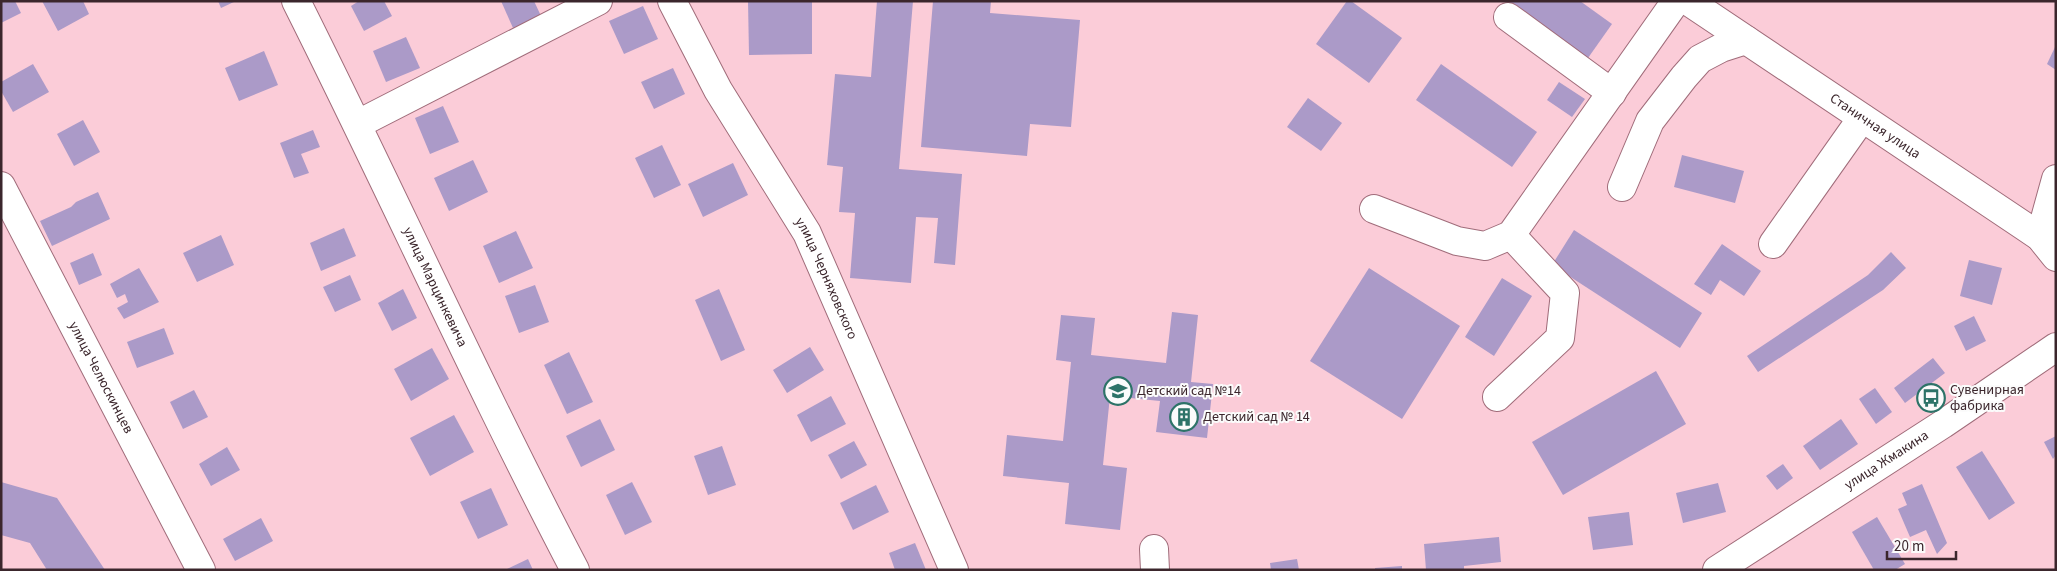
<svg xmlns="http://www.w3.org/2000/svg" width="2057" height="571" viewBox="0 0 2057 571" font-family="'Source Sans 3',sans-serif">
	<rect width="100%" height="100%" fill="#fbccd8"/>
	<!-- building -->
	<g fill="#ab9ac8">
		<path d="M1,1H15L21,13L1,23Z"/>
		<path d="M42,1H83L89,14L58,31Z"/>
		<path d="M218,1H236L221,8Z"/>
		<path d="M359,1H384L392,16L364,31L351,6Z"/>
		<path d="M501,1H534L541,16L513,28Z"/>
		<path d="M748,1H812V54L749,55Z"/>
		<path d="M877,1H913L899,169L962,174L955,265L934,263L938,218L916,217L911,283L850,278L855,213L839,212L843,167L827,165L835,74L871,77Z"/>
		<path d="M933,1H991L990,13L1080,20L1071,127L1030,124L1027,156L921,147Z"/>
		<path d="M1347,1H1351L1402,38L1369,83L1316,44Z"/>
		<path d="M1507,1H1580L1612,24L1588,58Z"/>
		<path d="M643,6L658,39L624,54L609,21Z"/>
		<path d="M406,37L420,68L386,82L373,51Z"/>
		<path d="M2056,45V70L2047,64Z"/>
		<path d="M264,51L278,85L239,101L225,68Z"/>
		<path d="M33,64L49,92L13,112L1,91V82Z"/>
		<path d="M1441,64L1537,132L1512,167L1416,100Z"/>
		<path d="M673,68L685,94L654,109L641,82Z"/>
		<path d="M1559,82L1585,99L1572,117L1547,100Z"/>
		<path d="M1308,98L1342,123L1321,151L1287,127Z"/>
		<path d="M443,106L459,142L430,154L415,118Z"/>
		<path d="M83,120L100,152L74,166L57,134Z"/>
		<path d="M313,130L320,147L301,154L309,173L294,178L280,143Z"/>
		<path d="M662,145L681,185L654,198L635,158Z"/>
		<path d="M1682,155L1744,171L1735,203L1674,187Z"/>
		<path d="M473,160L488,192L449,211L434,178Z"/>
		<path d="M733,163L748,195L703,217L688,184Z"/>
		<path d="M98,192L110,219L52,246L40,221L71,207L76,202Z"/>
		<path d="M344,228L356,256L321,271L310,243Z"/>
		<path d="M1574,230L1702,313L1680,348L1552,265Z"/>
		<path d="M516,231L533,268L499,283L483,246Z"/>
		<path d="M221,235L234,265L197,282L183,253Z"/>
		<path d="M1722,244L1761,271L1744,296L1720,280L1711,295L1694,284Z"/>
		<path d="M1891,252L1906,268L1883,290L1758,372L1747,356L1868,275Z"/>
		<path d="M93,253L102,275L79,285L70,263Z"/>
		<path d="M1969,260L2002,268L1992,305L1960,296Z"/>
		<path d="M139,268L159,302L124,319L117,308L128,302L125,294L117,298L110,284Z"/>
		<path d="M1369,268L1460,326L1402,419L1310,361Z"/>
		<path d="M350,275L361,300L335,312L323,287Z"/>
		<path d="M1502,278L1532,296L1494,356L1465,337Z"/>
		<path d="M535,285L549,322L519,333L505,296Z"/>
		<path d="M403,289L417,318L392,331L378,303Z"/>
		<path d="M719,289L745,350L721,361L695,300Z"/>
		<path d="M1172,312L1198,315L1191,382L1213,384L1207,438L1156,432L1160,401L1110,396L1103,465L1127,468L1120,530L1065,524L1069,483L1003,476L1007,435L1063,441L1071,362L1056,360L1061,315L1095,318L1091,355L1166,363Z"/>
		<path d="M1974,316L1986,341L1966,351L1954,326Z"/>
		<path d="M164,328L174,354L137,368L127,342Z"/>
		<path d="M810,347L824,370L787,393L773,370Z"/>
		<path d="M432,348L449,379L411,401L394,369Z"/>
		<path d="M569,352L593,402L567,414L544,365Z"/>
		<path d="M1933,358L1945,373L1905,403L1894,388Z"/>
		<path d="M1656,371L1686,424L1563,495L1532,442Z"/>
		<path d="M1875,388L1892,412L1876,424L1859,399Z"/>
		<path d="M194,390L208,417L183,429L170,402Z"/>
		<path d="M831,396L846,424L811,442L797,415Z"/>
		<path d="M454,415L474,452L430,476L410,438Z"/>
		<path d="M600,419L615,450L581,467L566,436Z"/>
		<path d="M1841,419L1858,444L1820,470L1803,446Z"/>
		<path d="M2056,436V455L2053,459L2044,442Z"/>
		<path d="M854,441L867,465L841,479L828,455Z"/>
		<path d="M722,446L736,485L708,495L694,456Z"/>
		<path d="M227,447L240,470L211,486L199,464Z"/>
		<path d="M1982,451L2015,503L1989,520L1956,467Z"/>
		<path d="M1783,464L1793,478L1777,490L1766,476Z"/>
		<path d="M1,482L57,498L105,570H47L30,543L1,535Z"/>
		<path d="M632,482L652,522L625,535L606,495Z"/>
		<path d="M1718,483L1726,512L1683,523L1676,493Z"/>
		<path d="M1922,484L1947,543L1937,554L1926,530L1910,537L1898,509L1907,505L1902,493Z"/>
		<path d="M876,485L889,512L853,530L840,503Z"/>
		<path d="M491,488L508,525L478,539L460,502Z"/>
		<path d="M1629,512L1633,545L1593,550L1588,517Z"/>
		<path d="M1877,517L1905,564L1895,570H1874L1852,532Z"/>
		<path d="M261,518L273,541L235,561L223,539Z"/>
		<path d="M1499,537L1501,562L1464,566V570H1426L1424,544Z"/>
		<path d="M915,543L926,570H895L889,553Z"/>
		<path d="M528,559L533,570H505Z"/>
		<path d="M1297,559L1299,570H1271L1270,563Z"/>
		<path d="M1402,566V570H1375V568Z"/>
	</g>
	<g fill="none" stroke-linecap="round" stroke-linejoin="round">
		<defs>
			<g id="minor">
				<path id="s1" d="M296,1C391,190 477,383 575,570"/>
				<path id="s2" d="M672,1L718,90L807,233L954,570"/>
				<path id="s3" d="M1688,1L2024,226L2040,237L2056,257"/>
				<path d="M1508,17L1612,93"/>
				<path d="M358,124L598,1"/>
				<path id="s4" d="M1,186L201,570"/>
				<path d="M1622,187L1650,121L1684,77L1700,59L1721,48L1746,40"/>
				<path d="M1374,209L1457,241L1485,246L1511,235L1676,1"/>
				<path d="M2040,237L2056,179"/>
				<path d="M1773,244L1862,118"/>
				<path d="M1497,397L1560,338L1565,293L1511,235"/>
				<path d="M1154,549L1155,570"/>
				<path id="s5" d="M1717,570L1943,424L2056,347"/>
			</g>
		</defs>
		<!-- minor casing -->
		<use href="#minor" stroke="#a06c7a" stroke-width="30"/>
		<!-- minor -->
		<use href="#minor" stroke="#fff" stroke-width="28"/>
	</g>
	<!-- icons -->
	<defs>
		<symbol id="school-ring" viewBox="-11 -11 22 22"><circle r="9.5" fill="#fbfbfb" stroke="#2d7368" stroke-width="1.5"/><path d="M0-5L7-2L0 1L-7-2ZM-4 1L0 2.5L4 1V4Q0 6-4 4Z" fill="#2d7368"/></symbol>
		<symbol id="bus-ring" viewBox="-11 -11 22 22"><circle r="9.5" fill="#fbfbfb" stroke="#2d7368" stroke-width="1.5"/><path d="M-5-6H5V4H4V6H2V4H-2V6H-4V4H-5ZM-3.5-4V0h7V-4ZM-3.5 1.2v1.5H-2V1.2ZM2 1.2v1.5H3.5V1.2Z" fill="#2d7368"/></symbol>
		<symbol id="building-ring" viewBox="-11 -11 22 22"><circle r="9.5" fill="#fbfbfb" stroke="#2d7368" stroke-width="1.5"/><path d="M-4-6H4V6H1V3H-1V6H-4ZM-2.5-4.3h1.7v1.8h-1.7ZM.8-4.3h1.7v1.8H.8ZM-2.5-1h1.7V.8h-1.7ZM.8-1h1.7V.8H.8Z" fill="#2d7368"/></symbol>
	</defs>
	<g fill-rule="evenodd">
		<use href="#school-ring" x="1102" y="375" width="32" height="32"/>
		<use href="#bus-ring" x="1915" y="382" width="32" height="32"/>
		<use href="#building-ring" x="1168" y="401" width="32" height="32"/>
	</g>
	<g text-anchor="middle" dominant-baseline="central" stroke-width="4" stroke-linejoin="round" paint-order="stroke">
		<!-- street labels -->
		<g font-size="14" fill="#3b262c" stroke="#fbfbfb">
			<text stroke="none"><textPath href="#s3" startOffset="225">Станичная улица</textPath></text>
			<text stroke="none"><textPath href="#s2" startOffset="318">улица Черняховского</textPath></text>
			<text stroke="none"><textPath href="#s1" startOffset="318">улица Марцинкевича</textPath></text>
			<text stroke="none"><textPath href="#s4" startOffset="216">улица Челюскинцев</textPath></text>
			<text stroke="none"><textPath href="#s5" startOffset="202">улица Жмакина</textPath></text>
		</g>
		<!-- poi labels -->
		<g font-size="14" fill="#3b262c" stroke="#fbfbfb" text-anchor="start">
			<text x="1950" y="390">Сувенирная<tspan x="1950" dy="16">фабрика</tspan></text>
			<text x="1137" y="391">Детский сад №14</text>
			<text x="1203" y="417">Детский сад № 14</text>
		</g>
	</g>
	<!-- border -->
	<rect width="2057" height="571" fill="none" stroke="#3b262c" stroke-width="5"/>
	<!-- scale -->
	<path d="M1887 551v8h69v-8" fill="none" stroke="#3b262c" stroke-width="2.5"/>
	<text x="1894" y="551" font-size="15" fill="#3b262c" stroke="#fbfbfb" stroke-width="4" paint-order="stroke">20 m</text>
</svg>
